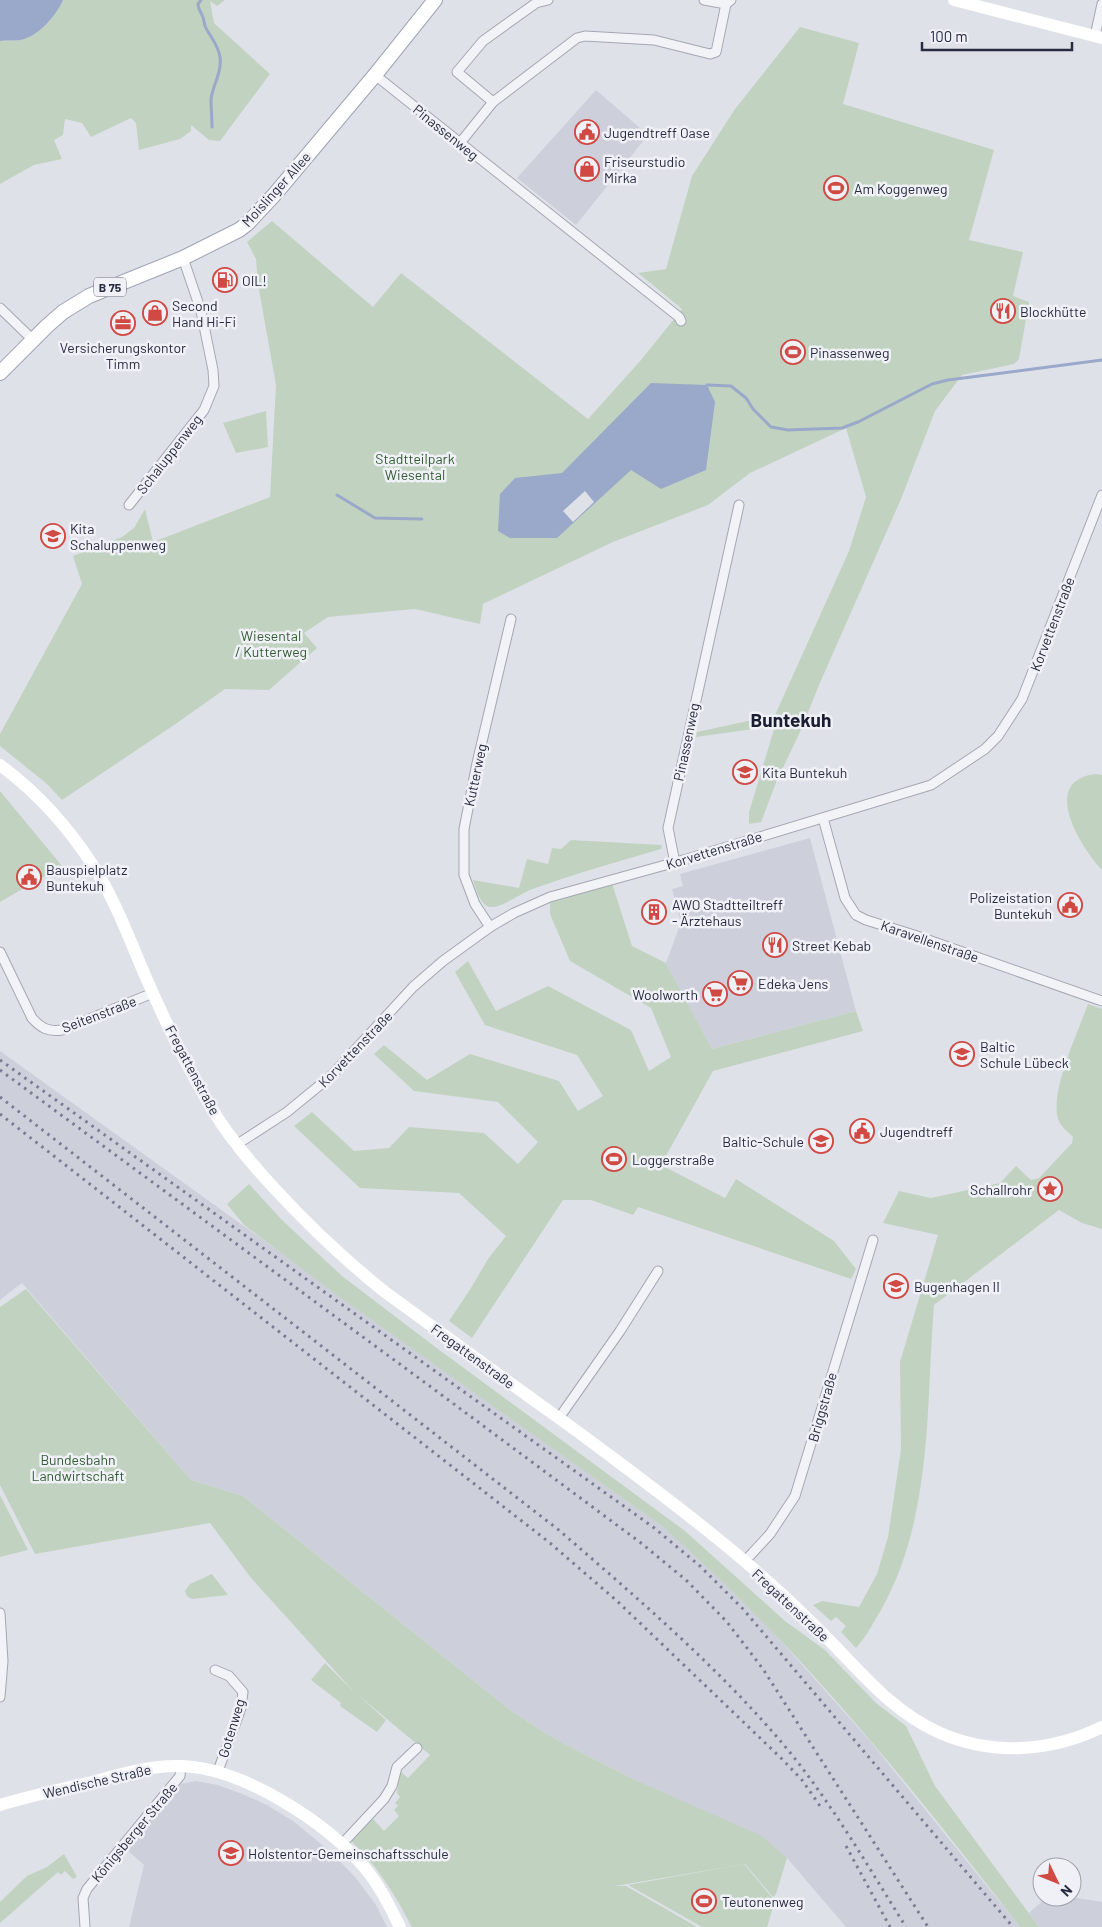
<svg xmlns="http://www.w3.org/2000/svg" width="1102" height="1927" viewBox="0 0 1102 1927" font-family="Barlow,sans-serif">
	<rect width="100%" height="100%" fill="#dfe1e9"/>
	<!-- built -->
	<g fill="#cdd0db">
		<path d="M596,90L648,135L576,225L517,178Z"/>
		<path d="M810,838L856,1011L712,1049L666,963L681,922L672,889L683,886L680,874Z"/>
		<path d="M0,1051L662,1526L697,1556L764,1622L870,1741L1020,1927H846L787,1858L555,1739L510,1710L243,1496L191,1480L22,1283L0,1300Z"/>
		<path d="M196,1781L218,1785L245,1795L267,1805L293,1821L331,1852L355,1877L376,1905L387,1927H129L144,1865L126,1849L181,1784Z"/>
		<path d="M1047,1897H1071L1102,1902V1927H1039L1029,1913Z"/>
	</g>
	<!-- green -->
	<g fill="#c1d3c0">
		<path d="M63,0H225L217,6L210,1L214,23L270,74L220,141L209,140L191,125V131L180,139L139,150L136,123L131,118L91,137L82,123L65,119L63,135L54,140L62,159L34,165L0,184V41C7,40 14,41 20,40C37,38 57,15 63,0Z"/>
		<path d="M800,27L859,43L843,104L994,150L969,240L1023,252L1013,296L1029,302L1019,359L1014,364L962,375L935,411L901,499L819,685L801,730L777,780L761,822L749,824V812L775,726L696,737L697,732L775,715L849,551L866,497L846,428L750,473L708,505L613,542L483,604L480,624L415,609L328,617L304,633L317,648L269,690L225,689L177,723L62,800L47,784L0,746V734L82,584L73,556L122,537L134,528L145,509L153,542L270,497L276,385L258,284L256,259L247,242L272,221L373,307L401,273L588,419L641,360L682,309L638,273L666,269L692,176L735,109Z"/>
		<path d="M266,411L268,447L236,453L223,423Z"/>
		<path d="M1096,774L1102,775V870C1080,847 1039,780 1096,774Z"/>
		<path d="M0,791L62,866L0,902Z"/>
		<path d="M571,840L662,845L661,849C617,862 573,874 530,890C520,894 501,908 491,907C480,906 476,889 473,880L519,888L527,859L548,864L552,848L561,849Z"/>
		<path d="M611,880L632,946L666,963L712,1049L856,1011L863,1031L713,1071L661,1165L725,1198L736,1179L834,1241L856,1269L851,1279L638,1207L633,1215L591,1200H563L472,1338L449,1321L471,1288L488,1259L506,1236L459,1193L360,1188L294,1126L312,1112L354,1151L389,1148L409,1127L484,1133L518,1164L538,1142L498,1102L414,1091L374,1054L384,1045L427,1080L470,1054L559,1081L578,1111L603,1096L577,1055L485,1025L455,972L468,961L496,1011L548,986L631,1030L649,1071L671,1057L651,1008L570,961L550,914V897Z"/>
		<path d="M1088,1004L1102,1009V1229L1082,1223L1059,1210L934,1305C926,1406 933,1518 881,1610C873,1623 867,1636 856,1648L841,1632L846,1626L836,1617L831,1621L813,1605L822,1601L859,1607L877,1574L888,1537L901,1449L900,1362L938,1235L883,1223L899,1191L931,1198L1000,1183L1016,1166L1031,1180L1039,1178L1072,1143L1073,1137C1068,1132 1060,1126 1058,1119C1050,1091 1078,1032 1088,1004Z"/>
		<path d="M249,1184L282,1220L342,1276L434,1346L685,1531L785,1621L825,1650L876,1703L906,1726L935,1786L1039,1927H1020C911,1786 797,1644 662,1526L341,1298L244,1225L227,1204Z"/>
		<path d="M26,1289L191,1480L243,1496L510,1710L555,1739L633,1779L762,1836L787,1858L776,1894L773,1897L745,1864L615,1886H626L697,1927H412C395,1895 378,1866 351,1841L373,1819L384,1831L399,1816L394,1810L398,1806L395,1803L400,1797L397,1793L399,1775L401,1772L408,1778L430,1755L357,1694L386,1720L377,1732L340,1706L341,1703L311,1680L325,1663L355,1693L251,1578L210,1523L35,1554L0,1485V1307Z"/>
		<path d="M0,1495L28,1550L0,1557Z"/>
		<path d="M212,1574L228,1595L192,1599L187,1596L185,1591L190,1584Z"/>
		<path d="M64,1854L77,1877L73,1879L65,1871L61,1875L58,1872L0,1923V1902L27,1876L47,1867Z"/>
		<path d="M744,1864L775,1901L767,1927H702L628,1885Z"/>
	</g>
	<!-- water -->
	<g fill="#9aa8c9">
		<path d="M0,0H63C57,15 37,38 20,40C14,41 7,40 0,41Z"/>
		<path d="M651,383L707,385L715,402L706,470L661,489L631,470L557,538H510L498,531L500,494L515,478L562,473Z"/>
	</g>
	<!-- pier -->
	<path fill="#dfe1e9" d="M585,491L594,502L573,522L563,511Z"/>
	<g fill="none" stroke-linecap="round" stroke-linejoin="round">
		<!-- stream -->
		<g stroke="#9aa8c9" stroke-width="3">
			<path d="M201,0L198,4C198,9 200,10 202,15C204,18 204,22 205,26C210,37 218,44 220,57C222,73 213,84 211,99C211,108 212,118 212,127"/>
			<path d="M707,385L731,386L746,398L753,409L771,427L788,430L842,428L858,422L932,384L948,380L1102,360"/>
			<path d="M337,495L375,518L422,519"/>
		</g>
		<defs>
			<g id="street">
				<path d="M704,0L726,4L731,0"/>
				<path d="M1095,36L1102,4"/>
				<path d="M375,75L679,317L681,321"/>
				<path d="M493,102L457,72L483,41L536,3L548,0"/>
				<path d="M460,143L493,102L577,38L585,36L654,40L710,54L716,52L726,4"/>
				<path d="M0,308L32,339"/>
				<path d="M129,505L204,410L214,386L213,370L201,311L183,258"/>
				<path d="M823,818L845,898L856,915L866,920L914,935L1102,1001"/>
				<path d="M675,863L668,828L739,505"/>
				<path d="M490,927L475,904L464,875V829L477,763L511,619"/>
				<path d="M0,952L32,1018C41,1028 48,1032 62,1030L153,993"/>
				<path d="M236,1145L287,1112L331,1076L413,987L443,961L490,927L514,913L550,897L687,859L931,785L985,749L998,736L1022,699L1102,495"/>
				<path d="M559,1418L620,1331L658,1271"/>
				<path d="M745,1561L770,1534L795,1496L873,1240"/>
				<path d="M215,1670L229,1676L243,1692L241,1708L218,1771"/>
				<path d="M0,1697L3,1661L0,1613"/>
				<path d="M342,1844L384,1799L392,1786L397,1767L417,1748"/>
				<path d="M85,1927L83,1898L87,1889L180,1776L181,1766"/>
			</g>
			<path id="primary" d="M0,373L47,326L63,312L89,296L183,258L239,230L247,224L275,194L375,75L435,0"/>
		</defs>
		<!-- street casing -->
		<use href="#street" stroke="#a4a7b3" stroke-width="11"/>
		<!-- primary casing -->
		<use href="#primary" stroke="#9fa3b5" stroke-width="16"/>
		<!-- street -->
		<use href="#street" stroke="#f2f3f7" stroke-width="9"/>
		<!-- secondary -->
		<g stroke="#fff" stroke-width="12">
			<path d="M954,0L1102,38"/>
			<path d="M0,765C38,793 69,828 94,867C115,900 129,938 144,973C163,1017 184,1061 208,1102C226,1134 249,1161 275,1189C309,1226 345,1260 385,1292C451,1340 518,1389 585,1437C638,1477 692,1516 742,1559C773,1585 804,1614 832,1643C866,1678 895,1713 940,1733C993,1756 1051,1752 1102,1727"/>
			<path d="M0,1805C30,1796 61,1789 92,1782C121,1774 150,1765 181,1766C243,1768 326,1822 365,1868C380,1886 390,1907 400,1927"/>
		</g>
		<!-- primary -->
		<use href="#primary" stroke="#fff" stroke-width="14"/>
		<!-- rail -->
		<g stroke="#797d93" stroke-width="3" stroke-dasharray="2.5 5" stroke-linecap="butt">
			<path d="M0,1060L653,1527L700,1566L743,1609L1013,1927"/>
			<path d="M0,1070L435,1390L641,1543L686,1580L727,1622L763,1669L928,1927"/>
			<path d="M0,1097L560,1531C637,1598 717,1666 783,1744C830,1800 867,1865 906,1927"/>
			<path d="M0,1114L550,1543L617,1601L782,1759L802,1780L820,1806"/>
			<path d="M846,1846L890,1927"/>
		</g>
	</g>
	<!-- icons -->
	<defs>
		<symbol id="civic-ring" viewBox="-11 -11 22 22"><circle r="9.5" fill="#eff1f6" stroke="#d04943" stroke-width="1.5"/><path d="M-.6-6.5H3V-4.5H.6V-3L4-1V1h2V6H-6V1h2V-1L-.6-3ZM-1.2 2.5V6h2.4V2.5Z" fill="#d04943"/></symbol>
		<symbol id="shop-ring" viewBox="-11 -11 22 22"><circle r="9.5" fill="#eff1f6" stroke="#d04943" stroke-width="1.5"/><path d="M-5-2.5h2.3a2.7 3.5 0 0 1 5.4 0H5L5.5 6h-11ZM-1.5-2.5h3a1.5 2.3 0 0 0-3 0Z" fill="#d04943"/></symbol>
		<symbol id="stadium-ring" viewBox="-11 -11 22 22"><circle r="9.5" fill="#eff1f6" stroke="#d04943" stroke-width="1.5"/><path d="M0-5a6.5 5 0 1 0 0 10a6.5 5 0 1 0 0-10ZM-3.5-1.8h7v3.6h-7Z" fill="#d04943"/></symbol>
		<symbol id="fuel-ring" viewBox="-11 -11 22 22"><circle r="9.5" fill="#eff1f6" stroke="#d04943" stroke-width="1.5"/><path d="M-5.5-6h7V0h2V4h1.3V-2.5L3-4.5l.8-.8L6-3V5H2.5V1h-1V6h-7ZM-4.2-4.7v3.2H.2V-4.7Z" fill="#d04943"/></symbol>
		<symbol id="restaurant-ring" viewBox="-11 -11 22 22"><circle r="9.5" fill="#eff1f6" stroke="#d04943" stroke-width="1.5"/><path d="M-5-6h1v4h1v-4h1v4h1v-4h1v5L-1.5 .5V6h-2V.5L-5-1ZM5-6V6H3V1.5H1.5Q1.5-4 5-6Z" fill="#d04943"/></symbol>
		<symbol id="office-ring" viewBox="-11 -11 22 22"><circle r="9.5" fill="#eff1f6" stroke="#d04943" stroke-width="1.5"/><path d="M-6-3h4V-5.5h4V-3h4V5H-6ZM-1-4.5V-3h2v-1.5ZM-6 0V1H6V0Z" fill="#d04943"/></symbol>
		<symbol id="school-ring" viewBox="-11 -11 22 22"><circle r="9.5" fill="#eff1f6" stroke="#d04943" stroke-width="1.5"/><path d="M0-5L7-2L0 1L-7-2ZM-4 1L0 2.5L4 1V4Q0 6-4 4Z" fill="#d04943"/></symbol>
		<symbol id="building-ring" viewBox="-11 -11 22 22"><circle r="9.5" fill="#eff1f6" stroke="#d04943" stroke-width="1.5"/><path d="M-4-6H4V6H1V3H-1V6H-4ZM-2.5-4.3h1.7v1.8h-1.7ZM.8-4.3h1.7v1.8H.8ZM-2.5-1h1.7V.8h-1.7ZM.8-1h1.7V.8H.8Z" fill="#d04943"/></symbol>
		<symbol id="supermarket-ring" viewBox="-11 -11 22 22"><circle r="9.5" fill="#eff1f6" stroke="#d04943" stroke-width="1.5"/><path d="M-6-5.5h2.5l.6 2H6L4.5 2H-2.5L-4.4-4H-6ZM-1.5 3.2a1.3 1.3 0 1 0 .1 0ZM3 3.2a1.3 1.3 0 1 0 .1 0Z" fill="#d04943"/></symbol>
		<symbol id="sight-ring" viewBox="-11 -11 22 22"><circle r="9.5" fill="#eff1f6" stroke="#d04943" stroke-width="1.5"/><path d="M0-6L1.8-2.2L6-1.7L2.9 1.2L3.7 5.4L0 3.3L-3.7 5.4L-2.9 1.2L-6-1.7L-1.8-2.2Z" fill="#d04943"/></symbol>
	</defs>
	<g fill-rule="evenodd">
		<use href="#civic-ring" x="573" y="118" width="28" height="28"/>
		<use href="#shop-ring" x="573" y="155" width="28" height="28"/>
		<use href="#stadium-ring" x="822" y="174" width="28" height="28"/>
		<use href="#fuel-ring" x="211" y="266" width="28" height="28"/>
		<use href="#restaurant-ring" x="989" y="297" width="28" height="28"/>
		<use href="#shop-ring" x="141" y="299" width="28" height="28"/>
		<use href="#office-ring" x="109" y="309" width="28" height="28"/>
		<use href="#stadium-ring" x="779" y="338" width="28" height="28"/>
		<use href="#school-ring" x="39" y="522" width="28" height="28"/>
		<use href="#school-ring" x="731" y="758" width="28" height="28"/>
		<use href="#civic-ring" x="15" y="863" width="28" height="28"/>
		<use href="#civic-ring" x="1056" y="891" width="28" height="28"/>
		<use href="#building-ring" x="640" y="898" width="28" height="28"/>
		<use href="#restaurant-ring" x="761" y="931" width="28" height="28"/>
		<use href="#supermarket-ring" x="726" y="969" width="28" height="28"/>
		<use href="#supermarket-ring" x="701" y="980" width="28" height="28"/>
		<use href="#school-ring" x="948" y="1040" width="28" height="28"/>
		<use href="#civic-ring" x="848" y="1117" width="28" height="28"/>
		<use href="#school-ring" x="807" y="1127" width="28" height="28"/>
		<use href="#stadium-ring" x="600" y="1145" width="28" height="28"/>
		<use href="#sight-ring" x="1036" y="1175" width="28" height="28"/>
		<use href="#school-ring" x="882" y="1272" width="28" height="28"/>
		<use href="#school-ring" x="217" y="1839" width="28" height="28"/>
		<use href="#stadium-ring" x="690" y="1887" width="28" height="28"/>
	</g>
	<g text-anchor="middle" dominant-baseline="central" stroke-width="5" stroke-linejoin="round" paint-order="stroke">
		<!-- shield labels -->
		<rect fill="#eff1f6" stroke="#646777" stroke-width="1" x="94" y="277.5" width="32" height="19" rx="4"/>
		<g font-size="12" font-weight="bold" fill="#282c40">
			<text x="110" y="287">B 75</text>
		</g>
		<!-- street labels -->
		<g font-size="14" fill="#282c40" stroke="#eff1f6">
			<text transform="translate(446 132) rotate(39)">Pinassenweg</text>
			<text transform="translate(276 189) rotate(-48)">Moislinger Allee</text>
			<text transform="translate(169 454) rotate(-52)">Schaluppenweg</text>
			<text transform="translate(1052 624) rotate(-69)">Korvettenstraße</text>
			<text transform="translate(686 742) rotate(-78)">Pinassenweg</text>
			<text transform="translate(475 775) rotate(-78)">Kutterweg</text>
			<text transform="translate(714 850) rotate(-17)">Korvettenstraße</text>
			<text transform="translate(930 941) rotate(19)">Karavellenstraße</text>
			<text transform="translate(99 1014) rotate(-21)">Seitenstraße</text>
			<text transform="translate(355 1049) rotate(-46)">Korvettenstraße</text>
			<text transform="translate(193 1070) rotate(62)">Fregattenstraße</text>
			<text transform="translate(473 1356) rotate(36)">Fregattenstraße</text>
			<text transform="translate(822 1407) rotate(-74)">Briggstraße</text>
			<text transform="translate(791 1605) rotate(43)">Fregattenstraße</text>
			<text transform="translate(231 1728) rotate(-73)">Gotenweg</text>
			<text transform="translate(97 1781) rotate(-13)">Wendische Straße</text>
			<text transform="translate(134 1832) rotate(-50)">Königsberger Straße</text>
		</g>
		<!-- poi labels -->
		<g font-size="14" fill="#282c40" stroke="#eff1f6" text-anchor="start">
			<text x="604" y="132">Jugendtreff Oase</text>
			<text x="604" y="161">Friseurstudio<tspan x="604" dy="16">Mirka</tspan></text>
			<text x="854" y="188">Am Koggenweg</text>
			<text x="242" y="280">OIL!</text>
			<text x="172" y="305">Second<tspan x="172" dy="16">Hand Hi-Fi</tspan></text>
			<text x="1020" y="311">Blockhütte</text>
			<text x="123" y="347" text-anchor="middle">Versicherungskontor<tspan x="123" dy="16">Timm</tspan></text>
			<text x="810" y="352">Pinassenweg</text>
			<text x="70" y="528">Kita<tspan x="70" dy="16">Schaluppenweg</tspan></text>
			<text x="762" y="772">Kita Buntekuh</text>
			<text x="46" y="869">Bauspielplatz<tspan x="46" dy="16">Buntekuh</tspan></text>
			<text x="1052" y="897" text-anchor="end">Polizeistation<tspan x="1052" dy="16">Buntekuh</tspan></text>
			<text x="672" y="904">AWO Stadtteiltreff<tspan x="672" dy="16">- Ärztehaus</tspan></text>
			<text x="792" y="945">Street Kebab</text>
			<text x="758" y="983">Edeka Jens</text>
			<text x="698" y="994" text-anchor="end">Woolworth</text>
			<text x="980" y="1046">Baltic<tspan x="980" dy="16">Schule Lübeck</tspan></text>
			<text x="880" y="1131">Jugendtreff</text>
			<text x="804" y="1141" text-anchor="end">Baltic-Schule</text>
			<text x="632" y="1159">Loggerstraße</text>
			<text x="1032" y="1189" text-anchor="end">Schallrohr</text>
			<text x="914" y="1286">Bugenhagen II</text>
			<text x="248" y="1853">Holstentor-Gemeinschaftsschule</text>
			<text x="722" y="1901">Teutonenweg</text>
		</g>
		<!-- park labels -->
		<g font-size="14" fill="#355c35" stroke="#eff1f6">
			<text x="415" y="458">Stadtteilpark<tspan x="415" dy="16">Wiesental</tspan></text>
			<text x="271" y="635">Wiesental<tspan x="271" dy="16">/ Kutterweg</tspan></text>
			<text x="78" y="1459">Bundesbahn<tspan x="78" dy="16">Landwirtschaft</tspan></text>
		</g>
		<!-- district labels -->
		<g font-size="19" font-weight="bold" fill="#1a1e31" stroke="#eff1f6">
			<text x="791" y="719">Buntekuh</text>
		</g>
	</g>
	<!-- north arrow -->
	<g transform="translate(1057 1882) rotate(133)"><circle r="24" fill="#eff1f6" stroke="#9fa2ad"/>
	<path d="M0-4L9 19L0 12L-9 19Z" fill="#d04943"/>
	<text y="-8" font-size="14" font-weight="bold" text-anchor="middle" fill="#282c40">N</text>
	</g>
	<!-- scale -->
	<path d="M922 42v8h150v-8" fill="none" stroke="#282c40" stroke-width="2.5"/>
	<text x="930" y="42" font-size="15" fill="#282c40" stroke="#eff1f6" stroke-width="4" paint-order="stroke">100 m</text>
</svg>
